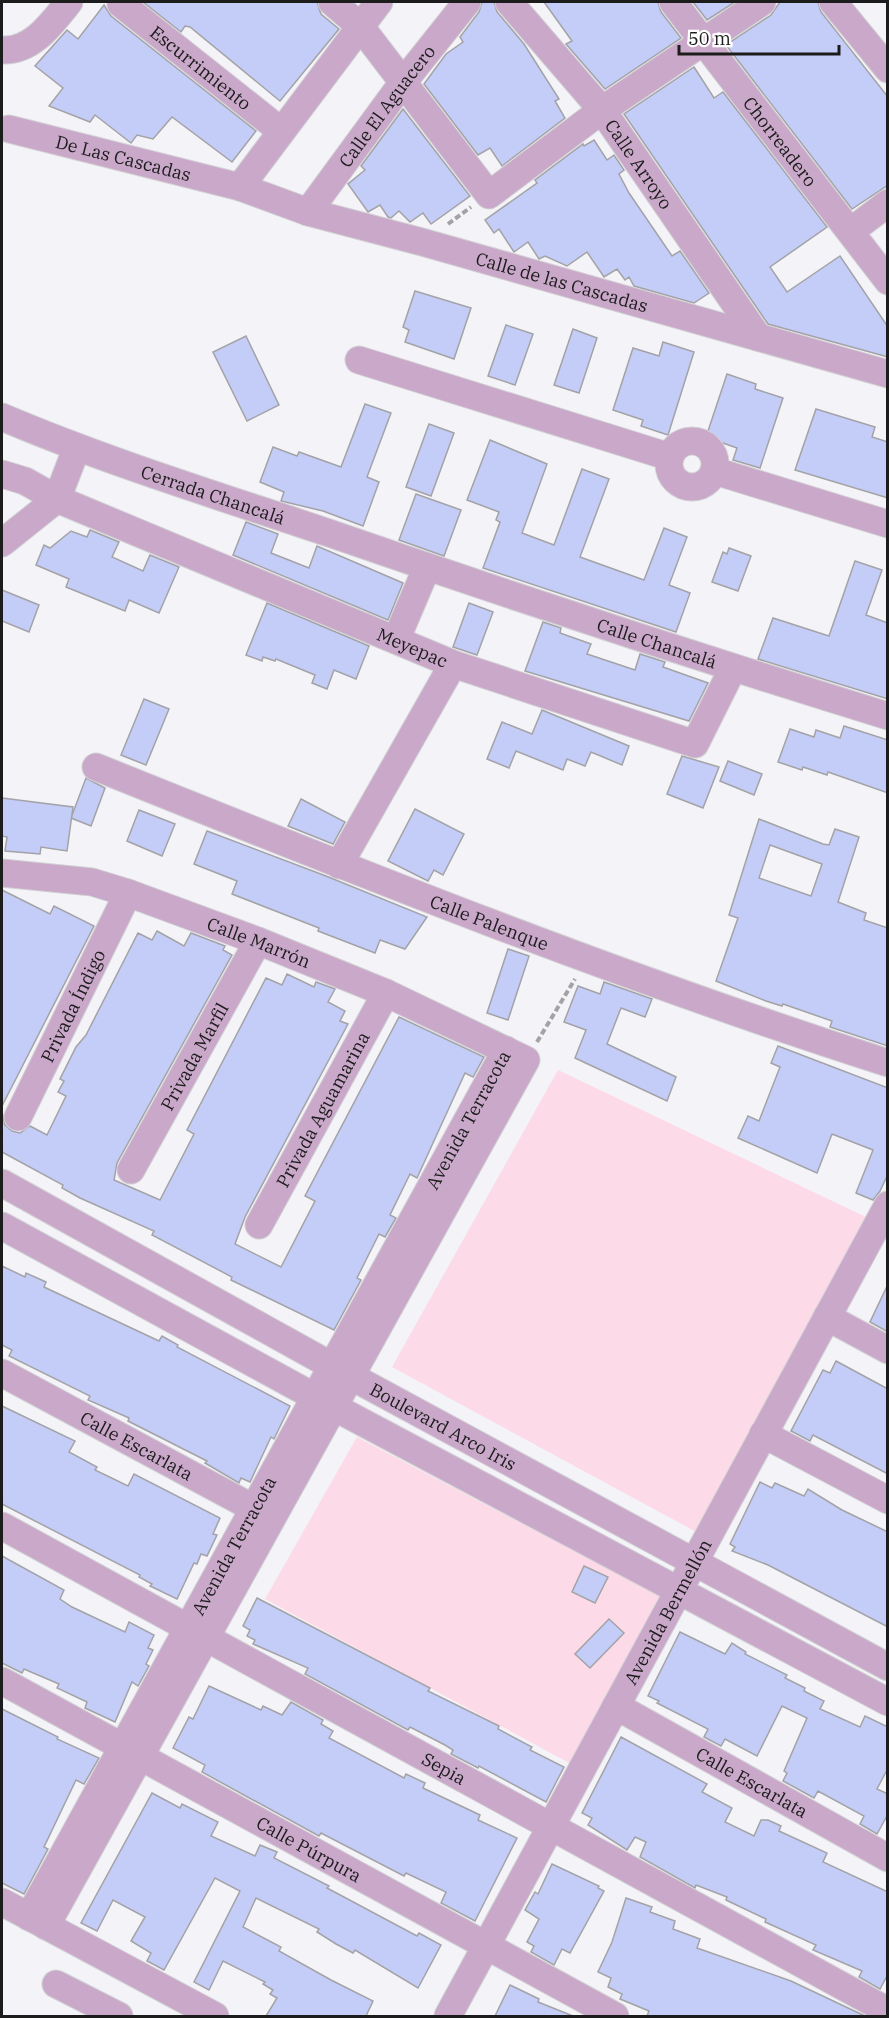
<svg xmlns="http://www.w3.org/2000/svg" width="889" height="2018" viewBox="0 0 889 2018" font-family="'IBM Plex Serif',serif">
	<rect width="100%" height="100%" fill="#f4f3f7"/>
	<!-- green -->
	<g fill="#fddae8">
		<path d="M558,1070L868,1218L700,1534L392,1367Z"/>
		<path d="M357,1437L667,1600L575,1766L265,1599Z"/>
	</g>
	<!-- building -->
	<g fill="#c4cdf7" stroke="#a3a3a7" stroke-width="1.5" fill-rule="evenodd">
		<path d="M143,2H317L321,14L339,29L280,101L190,27L185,26L181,32Z"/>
		<path d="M482,2H494L497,12L524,44L559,99L555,101L565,118L502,166L490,148L478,155L424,84L446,54L463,42L460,37L479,12Z"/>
		<path d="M544,2H658L661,12L681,38L605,89L566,44L572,41Z"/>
		<path d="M693,2H735L707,20Z"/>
		<path d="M780,2H818L821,12L888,97V185L852,209L726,45L771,15Z"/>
		<path d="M104,5L111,16L256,131L232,162L172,117L153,139L137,135L131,143L95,115L90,122L49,106L63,88L35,66L67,30L78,39Z"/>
		<path d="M694,67L714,98L723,92L827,227L770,267L787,292L840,256L888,327V357L768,324L624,114Z"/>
		<path d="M403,109L470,196L431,224L423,213L410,222L399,211L391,218L388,217L380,205L368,212L348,184L365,170L361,166Z"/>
		<path d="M594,140L607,160L614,155L624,170L619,174L629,193L672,256L680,251L709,293L694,303L634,286L629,277L625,280L617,269L604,277L587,252L567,266L545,256L539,259L528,242L514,252L499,229L494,233L485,220L537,183L535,180L583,144L584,146Z"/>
		<path d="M415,291L471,308L454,359L405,342L409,330L403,327Z"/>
		<path d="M506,325L533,334L515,385L488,376Z"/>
		<path d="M573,329L597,338L579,393L554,385Z"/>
		<path d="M246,336L279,405L247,421L213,352Z"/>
		<path d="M663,342L694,352L668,435L641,426L643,420L613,410L633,348L659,356Z"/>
		<path d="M727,374L756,384L755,389L783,398L760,468L733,460L737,448L706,437Z"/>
		<path d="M365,404L391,413L367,477L379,482L363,526L323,511L281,501L284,492L260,482L273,447L297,456L299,452L341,467Z"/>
		<path d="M816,409L875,427L872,437L888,442V498L795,470Z"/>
		<path d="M429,424L454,433L431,496L406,487Z"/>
		<path d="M490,440L547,464L522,533L554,545L582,469L609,479L580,557L644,580L664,528L687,537L669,585L690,593L676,632L483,568L500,522L496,520L499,512L467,500Z"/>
		<path d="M416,494L461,510L444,556L399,540Z"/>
		<path d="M246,522L278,534L271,553L309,568L317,546L403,583L388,620L233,555Z"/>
		<path d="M90,530L119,542L112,557L143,571L150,555L179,567L159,613L129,600L125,611L66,587L69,579L36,565L44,545L50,548L71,531L87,537Z"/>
		<path d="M729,548L751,556L738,591L712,582L723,552L727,554Z"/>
		<path d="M855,561L882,570L866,615L888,623V699L758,659L773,618L829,636Z"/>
		<path d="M2,590L39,605L29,632L2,621Z"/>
		<path d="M267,603L369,646L356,679L334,670L327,689L312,683L315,675L276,659L275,661L263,657L262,661L246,655Z"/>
		<path d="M469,603L493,612L477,655L453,647Z"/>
		<path d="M543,622L561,628L560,633L591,644L587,654L635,670L640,654L665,662L663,667L708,683L689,721L525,671Z"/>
		<path d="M144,699L169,709L146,765L121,755Z"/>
		<path d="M542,710L629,746L622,765L591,752L585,766L567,759L563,770L516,751L509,768L487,759L502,722L532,734Z"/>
		<path d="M844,726L888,740V793L828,772L827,775L803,767L802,770L778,762L790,729L814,737L816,730L840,738Z"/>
		<path d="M682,756L719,767L703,808L667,794Z"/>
		<path d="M728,761L762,774L754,795L720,781Z"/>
		<path d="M86,778L105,788L91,826L71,818Z"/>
		<path d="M2,798L73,807L67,851L41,847L40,854L5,851L7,837L2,836Z"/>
		<path d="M301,799L345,822L333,844L288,826Z"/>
		<path d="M415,809L464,834L443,875L434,870L428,881L388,861Z"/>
		<path d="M139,810L175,824L162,856L127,841Z"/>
		<path d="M759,819L823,844L829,845L835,829L859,837L838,902L866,913L864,920L888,928V1046L830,1027L832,1021L783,1004L782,1006L766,1001L716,981L738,918L729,915ZM770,845L822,864L811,896L759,878Z"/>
		<path d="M207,831L326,876L427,917L405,949L380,940L375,953L318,931L319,928L232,894L237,881L194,864Z"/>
		<path d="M2,890L50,914L54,906L94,926L2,1106Z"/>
		<path d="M157,931L184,946L191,933L225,946L223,950L232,955L117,1163L114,1180L160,1200L194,1134L187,1130L266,978L282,985L287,974L314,987L316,982L335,989L328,1002L345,1011L340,1021L348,1024L245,1217L235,1244L281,1267L315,1201L305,1196L399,1017L484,1057L473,1077L465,1073L417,1178L410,1174L390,1215L396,1218L385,1237L379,1234L357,1278L361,1280L334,1330L231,1280L232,1277L152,1235L154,1231L80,1198L62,1188L63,1185L2,1152V1112L5,1125L12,1131L20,1133L30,1126L47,1135L66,1096L58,1092L64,1081L60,1079L76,1047L86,1035L138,933L152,940Z"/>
		<path d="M508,949L529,956L508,1020L487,1013Z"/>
		<path d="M604,982L652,999L645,1017L621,1008L607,1044L676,1077L667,1101L575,1058L586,1030L564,1022L578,986L600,994Z"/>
		<path d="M778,1046L888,1088V1174L880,1191L873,1200L856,1193L873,1150L832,1134L817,1173L738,1138L748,1116L759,1121L780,1067L771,1063Z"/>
		<path d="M2,1266L25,1277L26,1273L46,1282L44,1287L159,1341L162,1336L178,1345L177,1347L290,1406L274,1439L271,1437L250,1482L241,1478L239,1483L205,1463L207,1461L128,1421L129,1418L88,1400L90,1396L9,1356L12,1350L2,1345Z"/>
		<path d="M888,1284V1332L870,1322Z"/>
		<path d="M836,1361L888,1389V1474L813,1435L810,1441L791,1431L823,1370L830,1373Z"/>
		<path d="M2,1406L75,1441L69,1452L97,1467L95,1470L128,1486L134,1474L220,1518L213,1534L217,1535L207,1556L201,1554L197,1564L194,1563L177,1599L150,1586L152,1584L139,1577L140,1575L2,1504Z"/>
		<path d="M760,1482L772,1488L775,1483L804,1496L808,1489L842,1510L888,1532V1627L768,1565L732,1551L735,1547L730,1544Z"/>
		<path d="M2,1556L64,1590L60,1599L72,1607L125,1632L129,1622L154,1635L148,1648L153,1650L146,1664L149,1666L138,1686L132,1682L115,1722L85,1708L87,1702L57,1688L59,1684L24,1669L22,1673L2,1663Z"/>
		<path d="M584,1566L608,1577L595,1603L572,1592Z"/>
		<path d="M257,1598L430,1688L428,1691L499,1726L498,1729L532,1747L530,1750L564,1767L546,1802L479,1766L478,1768L451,1754L453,1750L445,1745L410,1727L408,1730L305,1674L308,1668L253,1644L255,1640L247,1636L250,1630L243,1626Z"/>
		<path d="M609,1619L624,1633L590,1668L575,1654Z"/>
		<path d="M680,1632L725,1654L732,1643L746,1652L745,1654L787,1675L785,1678L805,1688L804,1691L824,1701L820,1709L860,1727L865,1716L888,1727V1768L877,1789L888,1794V1814L877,1834L860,1824L864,1816L818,1791L814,1798L783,1781L787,1773L784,1771L807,1718L782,1706L757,1756L725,1739L721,1746L704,1737L708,1729L657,1703L659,1701L648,1696Z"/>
		<path d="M209,1686L261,1710L263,1706L282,1715L291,1702L323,1720L321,1724L333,1731L329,1738L404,1778L406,1774L425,1783L423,1788L480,1815L478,1820L517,1838L475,1921L441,1903L446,1892L406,1873L404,1876L321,1833L319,1836L202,1772L205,1765L173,1748L189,1717L193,1719Z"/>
		<path d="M2,1709L58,1737L57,1739L99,1758L84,1784L76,1780L44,1847L48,1849L24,1894L2,1883Z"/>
		<path d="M621,1737L707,1784L702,1792L732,1808L725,1822L754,1836L761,1820H768L781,1826L779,1831L827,1853L823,1862L888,1892V1974L880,1989L859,1977L862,1971L813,1950L816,1945L765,1922L766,1919L726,1900L727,1897L696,1885L695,1888L640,1857L646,1842L635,1837L627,1850L588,1825L592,1818L582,1813Z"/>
		<path d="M152,1793L180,1808L182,1804L218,1822L211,1836L255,1856L260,1845L277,1852L274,1858L329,1886L327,1888L417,1936L419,1933L441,1945L418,1988L355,1950L353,1953L336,1944L317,1932L319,1929L256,1898L243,1927L281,1947L279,1951L331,1980L373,2001L366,2016H266L277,1998L270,1994L273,1990L263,1984L265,1982L223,1961L209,1990L194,1982L240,1891L215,1878L164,1970L147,1961L151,1953L131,1941L145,1917L113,1900L97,1931L81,1923Z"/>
		<path d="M552,1864L599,1886L598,1888L604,1891L570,1953L562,1949L554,1965L531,1952L534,1946L527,1942L539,1919L525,1910L535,1892L538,1894Z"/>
		<path d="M626,1898L652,1907L650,1912L675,1921L673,1929L700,1939L697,1948L791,1981L865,2016H647L649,2011L620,1999L622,1994L608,1987L611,1978L598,1972L612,1942Z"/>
		<path d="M510,1985L539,1999L538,2002L573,2016H495Z"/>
	</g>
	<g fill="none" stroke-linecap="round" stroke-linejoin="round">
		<defs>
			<g id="minor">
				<path d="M332,2L360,26L489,195L602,110L762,2"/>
				<path id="s1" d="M509,2L602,110L758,337"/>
				<path id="s2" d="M673,2L888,281"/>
				<path d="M833,2L888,69"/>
				<path id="s3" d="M121,4L281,131"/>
				<path d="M2,50C32,52 52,23 69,2"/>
				<path id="s4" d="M9,129L240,187L308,212L422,242L888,374"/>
				<path d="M240,187L379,2"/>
				<path id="s5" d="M308,212L404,81L467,2"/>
				<path d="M851,231L888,203"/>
				<path d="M359,360L670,457"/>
				<path id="s6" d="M2,417C108,462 219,496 329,533C514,597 700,658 888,716"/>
				<circle cx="692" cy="464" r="23"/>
				<path d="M715,471L888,524"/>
				<path id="s7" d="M2,474L25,481L57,499L453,664L695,744L733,668"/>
				<path d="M2,543L57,499L77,447"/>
				<path d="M396,640L427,567"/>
				<path id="s8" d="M96,767C357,872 619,977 888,1063"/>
				<path d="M339,865L453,664"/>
				<path id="s9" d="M2,873L92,882L128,893L258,941L386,993L526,1060L46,1926"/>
				<path id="s10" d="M18,1117L128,893"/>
				<path id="s11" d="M131,1170L258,941"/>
				<path id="s12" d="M2,1183L332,1366L888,1667"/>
				<path id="s13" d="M259,1225L386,993"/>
				<path d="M2,1226L315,1397L888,1702"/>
				<path d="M827,1317L888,1350"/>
				<path id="s14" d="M2,1373L270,1517"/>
				<path d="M763,1434L888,1500"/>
				<path id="s15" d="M2,1526L888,2011"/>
				<path id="s16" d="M2,1681L615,2016"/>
				<path id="s17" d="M616,1706L888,1858"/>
				<path d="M2,1902L215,2016"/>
				<path id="s18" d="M29,1917L506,1050"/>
				<path d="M56,1984L119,2016"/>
				<path id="s19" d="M448,2016L888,1205"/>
			</g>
		</defs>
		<!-- minor casing -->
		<use href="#minor" stroke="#d1d1d4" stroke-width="29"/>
		<!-- path -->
		<g stroke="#a3a3a5" stroke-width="4" stroke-dasharray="6 3" stroke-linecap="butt">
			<path d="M448,224L471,207"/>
			<path d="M537,1042L575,979"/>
		</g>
		<!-- minor -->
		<use href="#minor" stroke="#caa8c9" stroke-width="27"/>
	</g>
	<g text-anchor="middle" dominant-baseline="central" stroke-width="5" stroke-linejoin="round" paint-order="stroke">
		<!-- street labels -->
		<g font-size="18" fill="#1c1c1d" stroke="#fff">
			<text stroke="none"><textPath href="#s3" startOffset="102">Escurrimiento</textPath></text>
			<text stroke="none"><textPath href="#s5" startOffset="132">Calle El Aguacero</textPath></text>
			<text stroke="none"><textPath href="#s2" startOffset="176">Chorreadero</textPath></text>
			<text stroke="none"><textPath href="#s4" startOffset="118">De Las Cascadas</textPath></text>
			<text stroke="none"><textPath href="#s1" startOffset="208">Calle Arroyo</textPath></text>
			<text stroke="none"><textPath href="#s4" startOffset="574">Calle de las Cascadas</textPath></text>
			<text stroke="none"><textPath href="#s6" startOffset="225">Cerrada Chancalá</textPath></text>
			<text stroke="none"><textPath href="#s6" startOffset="693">Calle Chancalá</textPath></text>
			<text stroke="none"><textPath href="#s7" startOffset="446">Meyepac</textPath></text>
			<text stroke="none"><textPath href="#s8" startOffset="423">Calle Palenque</textPath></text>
			<text stroke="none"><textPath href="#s9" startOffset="268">Calle Marrón</textPath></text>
			<text stroke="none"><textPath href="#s10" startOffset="124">Privada Índigo</textPath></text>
			<text stroke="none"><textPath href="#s11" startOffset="130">Privada Marfil</textPath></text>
			<text stroke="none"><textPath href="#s13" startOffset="132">Privada Aguamarina</textPath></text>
			<text stroke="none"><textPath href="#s18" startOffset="910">Avenida Terracota</textPath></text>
			<text stroke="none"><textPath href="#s12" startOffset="504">Boulevard Arco Iris</textPath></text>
			<text stroke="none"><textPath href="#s14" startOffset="153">Calle Escarlata</textPath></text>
			<text stroke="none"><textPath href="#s18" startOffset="424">Avenida Terracota</textPath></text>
			<text stroke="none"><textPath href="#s19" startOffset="460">Avenida Bermellón</textPath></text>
			<text stroke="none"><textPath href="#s15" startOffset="504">Sepia</textPath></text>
			<text stroke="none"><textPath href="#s17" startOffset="156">Calle Escarlata</textPath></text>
			<text stroke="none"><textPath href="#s16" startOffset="350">Calle Púrpura</textPath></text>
		</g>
	</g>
	<!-- border -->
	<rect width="889" height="2018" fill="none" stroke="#1c1c1d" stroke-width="6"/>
	<!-- scale -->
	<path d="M679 45v9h160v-9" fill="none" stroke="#1c1c1d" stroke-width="3"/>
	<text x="688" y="45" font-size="18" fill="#1c1c1d" stroke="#ffffff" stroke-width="4.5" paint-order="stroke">50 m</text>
</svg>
